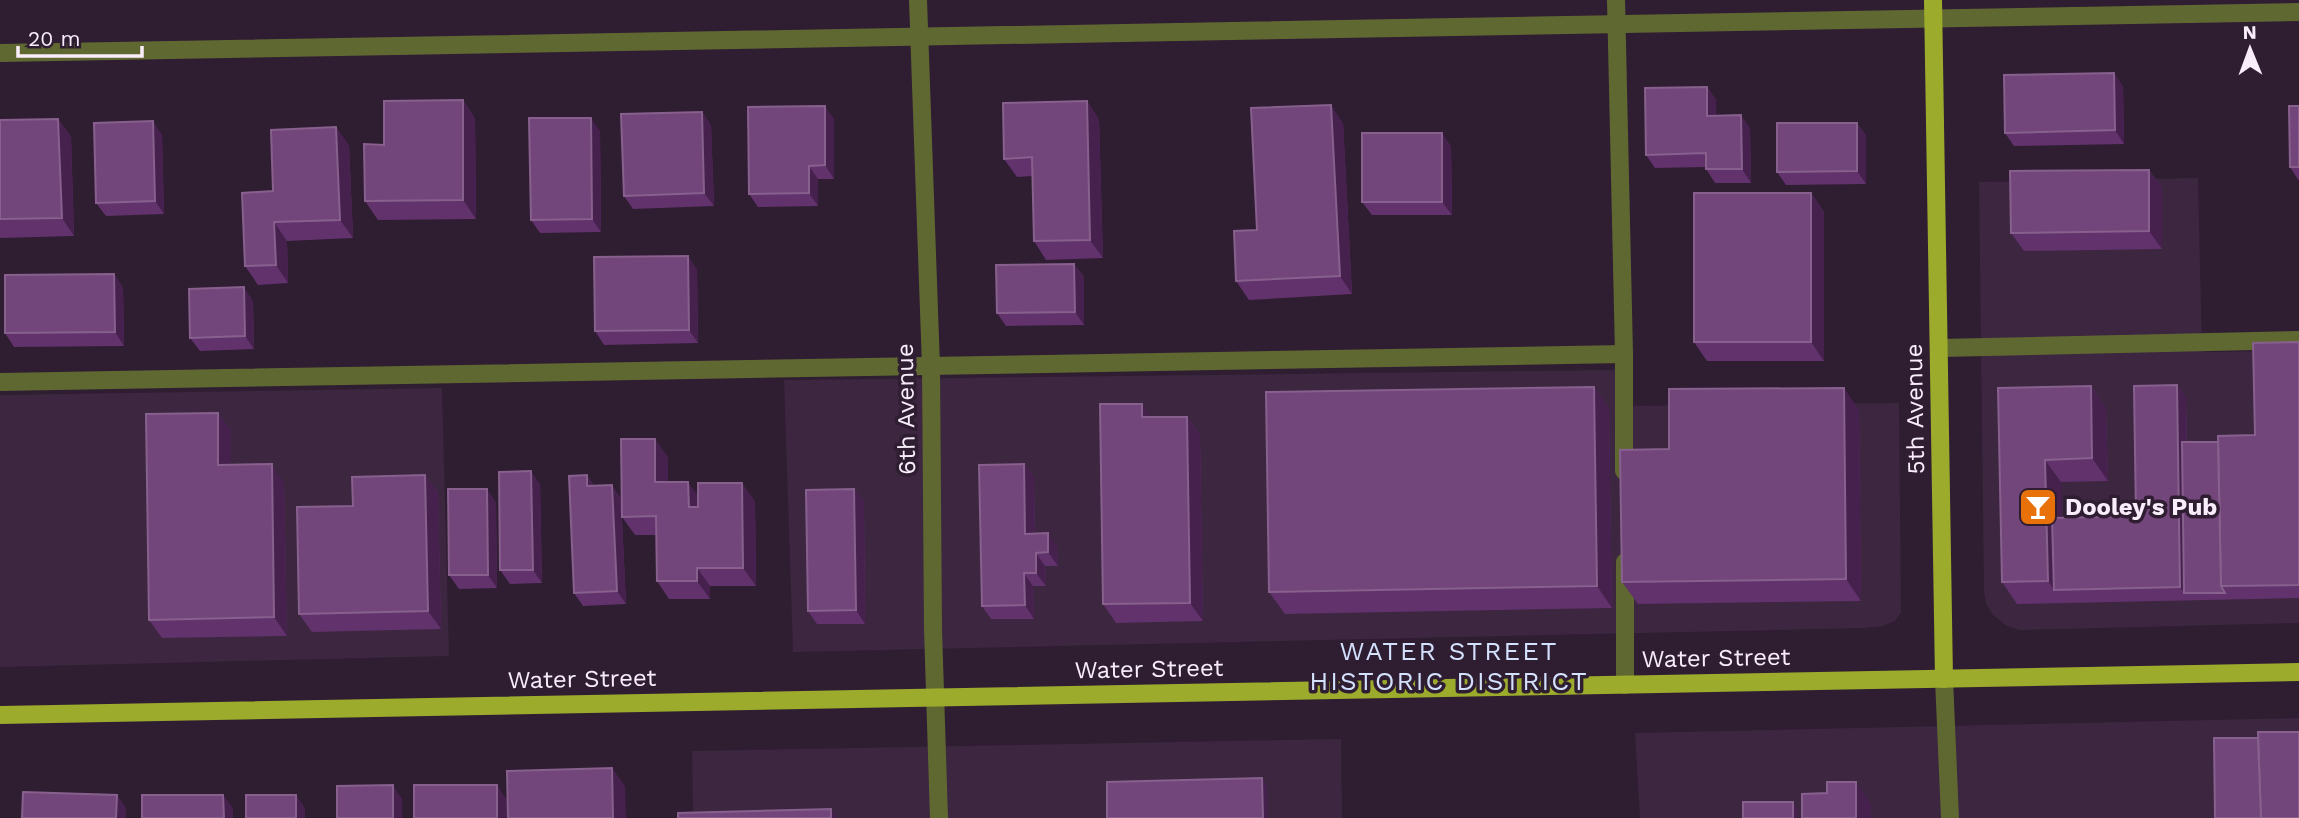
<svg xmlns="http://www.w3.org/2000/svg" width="2299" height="818" viewBox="0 0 2299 818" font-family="'Work Sans',sans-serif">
	<rect width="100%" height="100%" fill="#2f1d32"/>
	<!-- built -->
	<g fill="#3c2640">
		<path d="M2198,178L2202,352L2299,351V623L2020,630L2007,626L1993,615L1986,604L1984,591L1979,182Z"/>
		<path d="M1616,370V406L1899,403L1901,612L1895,621L1883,626L1864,628L793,652L784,380Z"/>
		<path d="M442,388L449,656L0,667V395Z"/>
		<path d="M2299,718V818H1640L1635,733Z"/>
		<path d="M1341,739L1342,818H693L692,751Z"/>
	</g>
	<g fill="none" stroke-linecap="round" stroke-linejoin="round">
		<!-- minor -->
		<g stroke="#606832" stroke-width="18">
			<path d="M918,0L931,367L933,629L939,818"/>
			<path d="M1616,0L1624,354V471"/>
			<path d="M0,53L2299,12"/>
			<path d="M1939,348L2299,340"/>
			<path d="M0,382L1624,354"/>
			<path d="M1625,562V685"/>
			<path d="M1944,679L1950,818"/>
		</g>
		<!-- major -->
		<g stroke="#9cab2c" stroke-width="18">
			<path d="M1933,0L1944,679"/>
			<path d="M0,715L2299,672"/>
		</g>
	</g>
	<!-- wall -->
	<g fill="#61326b">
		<path d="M2114,73L2123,87L2124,144L2014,146L2005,133Z"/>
		<path d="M1707,87L1716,100V115L1750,128L1751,183H1715L1706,169V167L1655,168L1646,155Z"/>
		<path d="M463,100L475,119L476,219L378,220L365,201L384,145Z"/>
		<path d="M1087,101L1099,120L1103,258L1046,260L1034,241L1032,176L1017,177L1004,159Z"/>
		<path d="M2299,106V181L2290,167Z"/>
		<path d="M702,112L711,126L714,206L633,209L624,196Z"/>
		<path d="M58,119L71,137L74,236L0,238V120Z"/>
		<path d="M834,119V179H818V206L758,207L749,194Z"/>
		<path d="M1343,123L1352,294L1249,300L1236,281L1257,230Z"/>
		<path d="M1857,123L1866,136V184L1786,185L1777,172Z"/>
		<path d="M600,131L601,232L540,233L531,220Z"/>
		<path d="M162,135L164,214L106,216L96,203Z"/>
		<path d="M349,145L353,238L287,241L288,283L258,285L245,266L273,191Z"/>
		<path d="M1451,146L1452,215H1372L1362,202Z"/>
		<path d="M2149,170L2162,188V249L2024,251L2011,233Z"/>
		<path d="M1811,193L1824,212V361H1707L1694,342Z"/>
		<path d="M1074,264L1084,277V325L1006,326L997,313Z"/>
		<path d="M697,269L698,343L604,345L595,331Z"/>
		<path d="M114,274L123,288L124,346L14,347L5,333Z"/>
		<path d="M253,301L254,349L200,351L190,338Z"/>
		<path d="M2299,342V598L2017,604L2002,582L1998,388L2091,386L2106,408L2108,481L2061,482V518L2136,516L2177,385L2186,398L2187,442H2218L2255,435Z"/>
		<path d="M1594,387L1609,409L1612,608L1285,614L1269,592Z"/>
		<path d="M1859,410L1861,601L1638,604L1622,582L1669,449Z"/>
		<path d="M218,413L231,431V465L284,483L287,636L162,638L149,620Z"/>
		<path d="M1152,417H1187L1200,435L1203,621L1116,623L1103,604Z"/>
		<path d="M668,457V482L698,496L755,501L756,586H710V599H669L657,581L656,535H635L622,517Z"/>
		<path d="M1024,464L1034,477L1035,533L1057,546L1058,566H1045L1046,586H1033L1034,619H991L982,606Z"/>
		<path d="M425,475L438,493L441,629L312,632L299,614L353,506Z"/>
		<path d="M587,475L594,486L621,498L626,604L583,606L574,593Z"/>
		<path d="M540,484L542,583L510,584L500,570Z"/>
		<path d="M854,489L864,502L865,624H817L808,611Z"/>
		<path d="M496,502L497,588L459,589L449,575Z"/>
	</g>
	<!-- shaded-wall -->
	<g fill="#46214e">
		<path d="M2114,73L2123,87L2124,144L2115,130Z"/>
		<path d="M1707,87L1716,100L1717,129L1707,116Z"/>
		<path d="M463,100L475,119L476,219L463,200Z"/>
		<path d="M1087,101L1099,120L1103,258L1090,240Z"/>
		<path d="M1331,105L1343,123L1352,294L1340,276Z"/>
		<path d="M825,106L834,119V179L825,165Z"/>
		<path d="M702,112L711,126L714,206L704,193Z"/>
		<path d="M1741,115L1750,128L1751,183L1742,169Z"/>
		<path d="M591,118L600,131L601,232L592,219Z"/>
		<path d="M58,119L71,137L74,236L62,218Z"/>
		<path d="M153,121L162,135L164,214L155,201Z"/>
		<path d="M1857,123L1866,136V184L1857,171Z"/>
		<path d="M336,127L349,145L353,238L340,220Z"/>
		<path d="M1442,133L1451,146L1452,215L1442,202Z"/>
		<path d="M809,166L818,179V206L809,193Z"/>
		<path d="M2149,170L2162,188V249L2149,231Z"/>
		<path d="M1811,193L1824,212V361L1811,342Z"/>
		<path d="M274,222L287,241L288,283L276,265Z"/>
		<path d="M688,256L697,269L698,343L689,330Z"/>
		<path d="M1074,264L1084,277V325L1075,312Z"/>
		<path d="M114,274L123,288L124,346L115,332Z"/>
		<path d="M244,287L253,301L254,349L245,336Z"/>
		<path d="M2177,385L2186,398L2189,593H2184L2180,587Z"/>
		<path d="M2091,386L2106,408L2108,481L2092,458Z"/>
		<path d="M1594,387L1609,409L1612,608L1597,586Z"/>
		<path d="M1844,388L1859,410L1861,601L1846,579Z"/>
		<path d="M1142,404L1155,422L1142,417Z"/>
		<path d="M218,413L231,431V484L218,465Z"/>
		<path d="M1187,417L1200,435L1203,621L1190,603Z"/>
		<path d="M655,439L668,457V500L655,482Z"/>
		<path d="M2045,460L2061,482L2063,590H2054L2048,581Z"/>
		<path d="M272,464L284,483L287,636L274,617Z"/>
		<path d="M1024,464L1034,477L1035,547L1025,534Z"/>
		<path d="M531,471L540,484L542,583L533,570Z"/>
		<path d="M425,475L438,493L441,629L428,611Z"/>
		<path d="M587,475L596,488L587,486Z"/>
		<path d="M688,482L701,500L702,526L689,507Z"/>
		<path d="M742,483L755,501L756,586L743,568Z"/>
		<path d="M612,485L621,498L626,604L617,591Z"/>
		<path d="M487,489L496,502L497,588L488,575Z"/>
		<path d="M854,489L864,502L865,624L856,610Z"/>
		<path d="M1048,533L1057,546L1058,566L1048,552Z"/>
		<path d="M1036,553L1045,566L1046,586L1036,573Z"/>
		<path d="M697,568L710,586V599L697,581Z"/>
		<path d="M1024,573L1033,586L1034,619L1025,605Z"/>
		<path d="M612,768L625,786L626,818H613Z"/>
		<path d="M1262,778L1267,785L1268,818H1263Z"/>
		<path d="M1856,782L1871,804V818H1856Z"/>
		<path d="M393,785L402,799V818H393Z"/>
		<path d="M497,785L509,803L510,818H497Z"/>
		<path d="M117,795L126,808V818H116Z"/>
		<path d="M223,795L233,808V818H224Z"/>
		<path d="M296,795L305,808V818H296Z"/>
		<path d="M1793,802L1798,809V818H1793Z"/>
		<path d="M831,809L837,818H831Z"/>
	</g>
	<!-- building -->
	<g fill="#72467a" stroke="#87608e" stroke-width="2">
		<path d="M2114,73L2115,130L2005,133L2004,75Z"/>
		<path d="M1707,87V116L1741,115L1742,169H1706V153L1646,155L1645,88Z"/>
		<path d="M463,100V200L365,201L364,144L384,145V101Z"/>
		<path d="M1087,101L1090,240L1034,241L1032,157L1004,159L1003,103Z"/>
		<path d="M1331,105L1340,276L1236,281L1234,231L1257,230L1251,108Z"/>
		<path d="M825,106V165L809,166V193L749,194L748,107Z"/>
		<path d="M2289,106H2299V167H2290Z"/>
		<path d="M702,112L704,193L624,196L621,114Z"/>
		<path d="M529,118H591L592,219L531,220Z"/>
		<path d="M58,119L62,218L0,219V120Z"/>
		<path d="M153,121L155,201L96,203L94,123Z"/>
		<path d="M1777,123H1857V171L1777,172Z"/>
		<path d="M336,127L340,220L274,222L276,265L245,266L242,193L273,191L271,130Z"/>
		<rect x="1362" y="133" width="80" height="69"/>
		<path d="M2149,170V231L2011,233L2010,171Z"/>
		<rect x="1694" y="193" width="117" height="149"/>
		<path d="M688,256L689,330L595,331L594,257Z"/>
		<path d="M1074,264L1075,312L997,313L996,265Z"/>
		<path d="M114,274L115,332L5,333V275Z"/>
		<path d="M244,287L245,336L190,338L189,289Z"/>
		<path d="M2299,342V585L2221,586L2218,436L2255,435L2253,343Z"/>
		<path d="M2177,385L2180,587L2054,590L2052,518L2136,516L2134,386Z"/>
		<path d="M2091,386L2092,458L2045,460L2048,581L2002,582L1998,388Z"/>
		<path d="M1594,387L1597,586L1269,592L1266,392Z"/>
		<path d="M1844,388L1846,579L1622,582L1620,450L1669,449V389Z"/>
		<path d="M1100,404H1142V417H1187L1190,603L1103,604Z"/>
		<path d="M218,413V465L272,464L274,617L149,620L146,414Z"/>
		<path d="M621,439H655V482H688L689,507H698V483H742L743,568H697V581H657L656,516L622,517Z"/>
		<path d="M2182,442H2218L2221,586L2225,593H2184Z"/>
		<path d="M1024,464L1025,534L1048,533V552L1036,553V573H1024L1025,605L982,606L979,465Z"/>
		<path d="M531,471L533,570H500L499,472Z"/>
		<path d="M425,475L428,611L299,614L297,507L353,506L352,477Z"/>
		<path d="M587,475V486L612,485L617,591L574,593L569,476Z"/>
		<path d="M448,489H487L488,575H449Z"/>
		<path d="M854,489L856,610L808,611L806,490Z"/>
		<path d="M2258,732H2299V818H2261Z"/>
		<path d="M2214,738H2258L2261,818H2215Z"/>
		<path d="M612,768L613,818H508L507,771Z"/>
		<path d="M1262,778L1263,818H1107V782Z"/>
		<path d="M1827,782H1856V818H1802V794L1827,793Z"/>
		<path d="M393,785V818H337V786Z"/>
		<rect x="414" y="785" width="83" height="33"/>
		<path d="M23,792L117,795L116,818H22Z"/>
		<path d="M142,795H223L224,818H142Z"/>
		<rect x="246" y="795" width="50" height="23"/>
		<rect x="1743" y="802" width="50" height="16"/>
		<path d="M831,809V818H678V813Z"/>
	</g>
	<!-- icons -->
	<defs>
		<symbol id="bar-square" viewBox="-11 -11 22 22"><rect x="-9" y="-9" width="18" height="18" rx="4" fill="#e8710a" stroke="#2f1d32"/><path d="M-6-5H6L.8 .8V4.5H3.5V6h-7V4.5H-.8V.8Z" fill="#fff"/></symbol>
	</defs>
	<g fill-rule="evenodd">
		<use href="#bar-square" x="2016" y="485" width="44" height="44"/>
	</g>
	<g text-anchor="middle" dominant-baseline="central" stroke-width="7" stroke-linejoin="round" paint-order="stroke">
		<!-- street labels -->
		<g font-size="24" fill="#f9edfb" stroke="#2f1d32">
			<text transform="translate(906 409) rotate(-91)">6th Avenue</text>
			<text transform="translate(1915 409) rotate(-91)">5th Avenue</text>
			<text transform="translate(1716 658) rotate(-1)">Water Street</text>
			<text transform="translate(1149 669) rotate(-1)">Water Street</text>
			<text transform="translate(582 679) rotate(-1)">Water Street</text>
		</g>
		<!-- poi labels -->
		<g font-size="24" font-weight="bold" fill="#f9edfb" stroke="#2f1d32" text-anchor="start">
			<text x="2065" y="507">Dooley's Pub</text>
		</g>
		<!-- neighbourhood labels -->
		<g font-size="26" letter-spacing="2" fill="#d4e1fd" stroke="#2f1d32">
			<text x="1449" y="651">WATER STREET<tspan x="1449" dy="30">HISTORIC DISTRICT</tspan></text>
		</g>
	</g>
	<!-- north arrow -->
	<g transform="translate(2250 49) rotate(359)" stroke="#2f1d32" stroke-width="5" paint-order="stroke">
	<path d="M0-5L12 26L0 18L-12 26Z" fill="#f9edfb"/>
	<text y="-10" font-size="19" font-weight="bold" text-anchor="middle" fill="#f9edfb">N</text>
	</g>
	<!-- scale -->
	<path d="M18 46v10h124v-10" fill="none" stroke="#f9edfb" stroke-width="3.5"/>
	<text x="28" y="46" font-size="21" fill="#f9edfb" stroke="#2f1d32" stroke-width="5" paint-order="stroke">20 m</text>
</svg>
